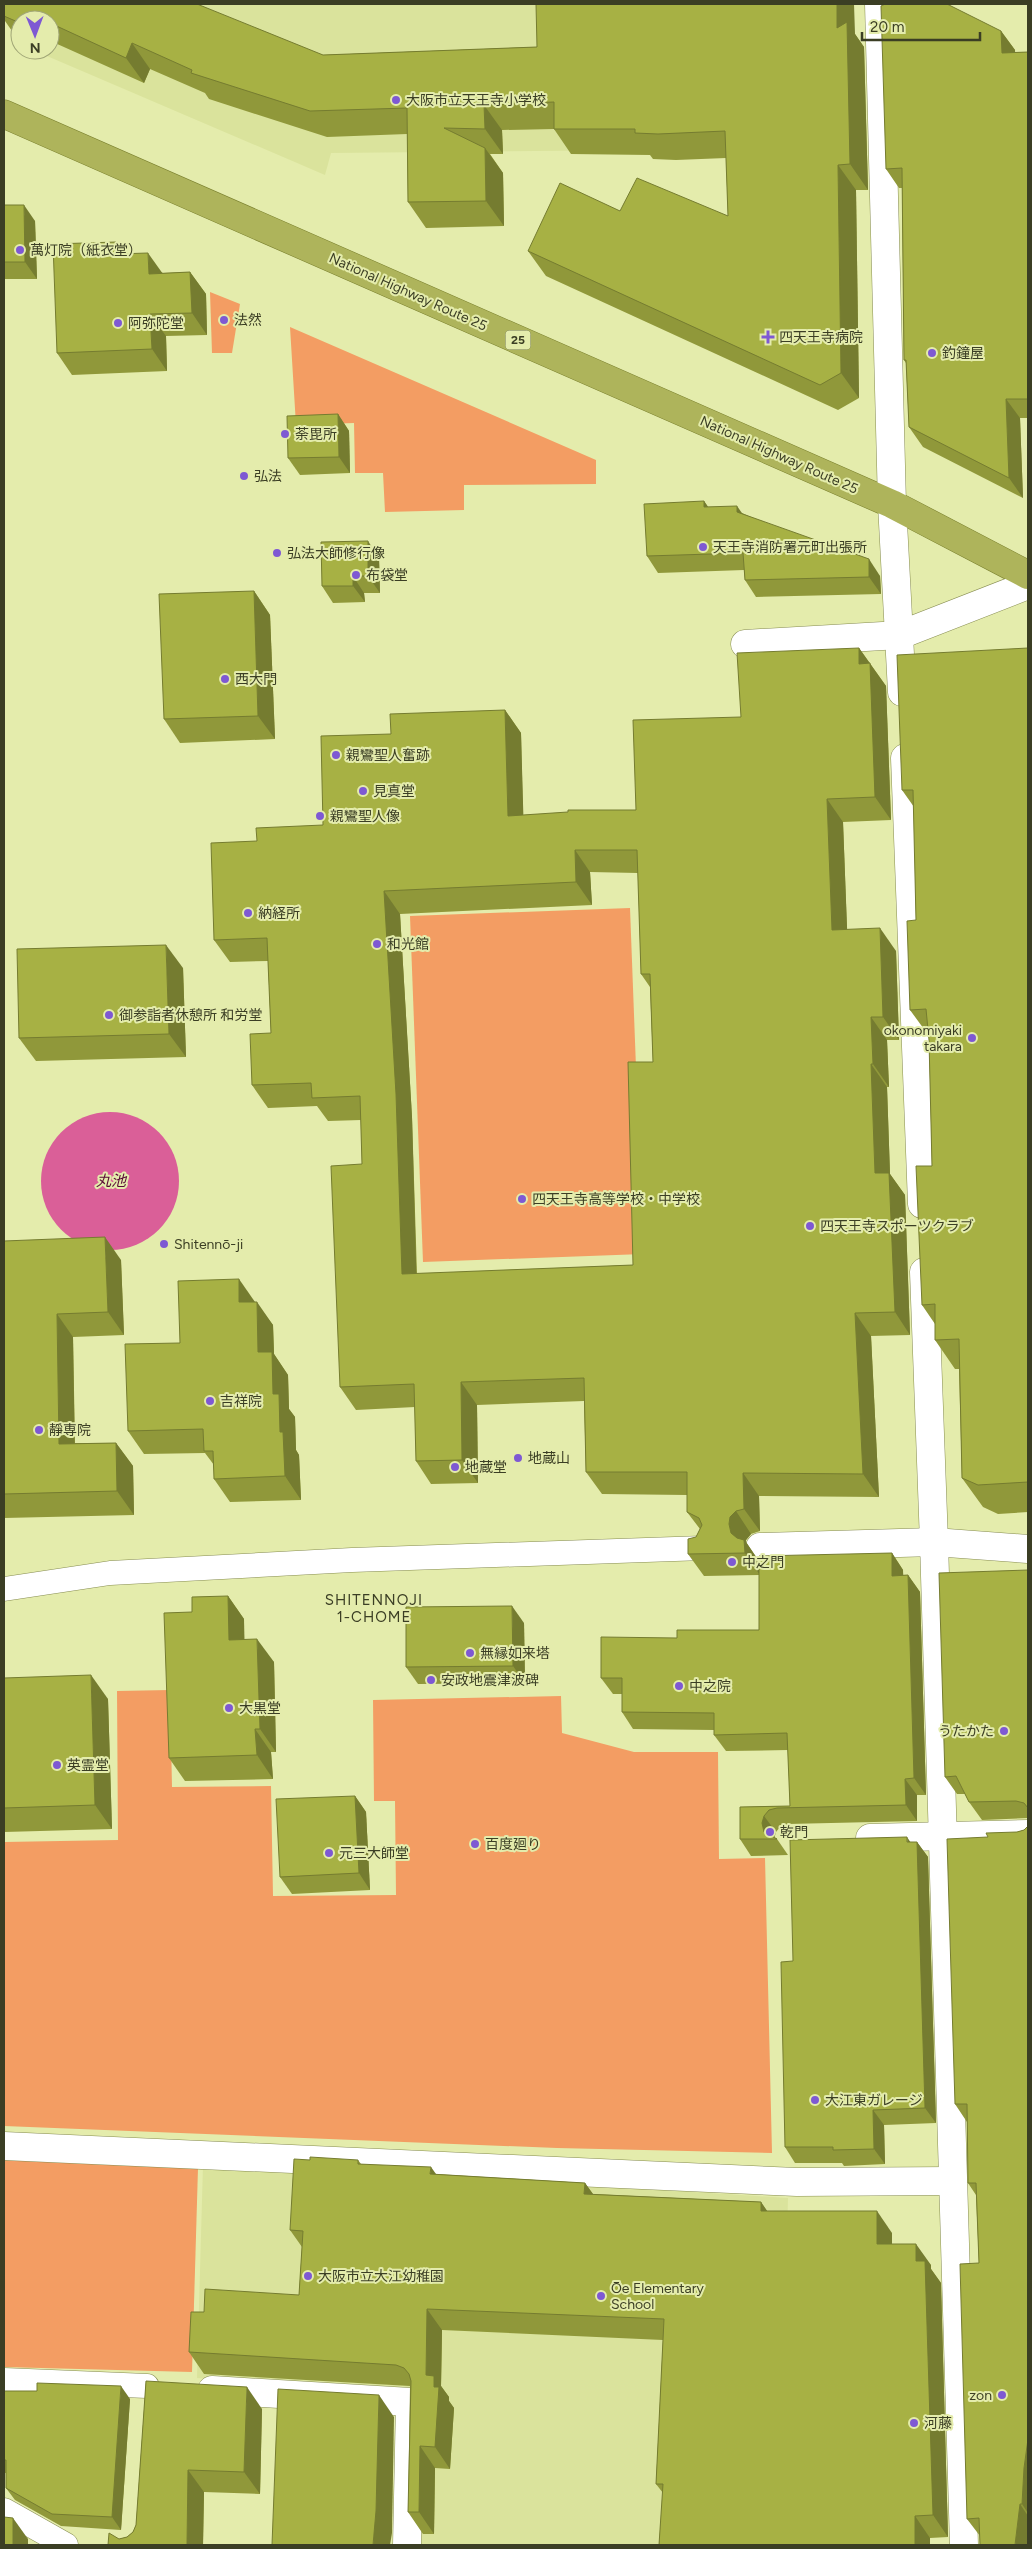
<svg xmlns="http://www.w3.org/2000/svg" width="1032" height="2549" viewBox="0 0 1032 2549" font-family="Figtree,'Noto Sans JP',sans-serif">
	<rect width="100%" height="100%" fill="#e4ecac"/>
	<!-- built -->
	<g fill="#dae39c">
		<path d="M15,4H640L644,150L331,153L325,175L33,50H50V20H20V44L16,43Z"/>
		<path d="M203,2165L416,2174L788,2198L779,2545H418V2394L197,2378Z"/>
	</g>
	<!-- green -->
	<g fill="#f39d63">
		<path d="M210,292L240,304L232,353H212Z"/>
		<path d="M290,327L596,460V484L464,485V510L385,512L383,473H355L354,423L296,425Z"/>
		<path d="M630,908L643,1254L423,1262L410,916Z"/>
		<path d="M170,1690L172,1787L271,1786L273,1896L396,1895L395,1801H374L373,1700L561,1696L562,1733L634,1752H718L719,1859L765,1858L772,2153L557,2148L4,2126V1842L118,1840L117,1691Z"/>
		<path d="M4,2159L198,2168L192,2372L4,2367Z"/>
	</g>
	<!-- water -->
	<circle fill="#da5f98" cx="110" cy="1181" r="69"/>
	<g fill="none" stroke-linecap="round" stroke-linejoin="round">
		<defs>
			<g id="service">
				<path d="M4,1589L110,1573L352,1560L704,1548"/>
				<path d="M4,2380L147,2386"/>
				<path d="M4,2510L66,2545"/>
			</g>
			<g id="minor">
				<path d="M879,4L892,504L902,692"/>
				<path d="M745,644L900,635L1028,585"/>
				<path d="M905,758L922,1204"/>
				<path d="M924,1272L934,1542L964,2545"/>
				<path d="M760,1547L934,1542L1028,1549"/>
				<path d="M870,1838L1028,1834"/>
				<path d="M4,2146L797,2182L952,2181"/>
				<path d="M212,2390L410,2402L407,2545"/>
			</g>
			<path id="trunk" d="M4,114L892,504L1028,575"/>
		</defs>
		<!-- service casing -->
		<use href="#service" stroke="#878d51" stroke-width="25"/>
		<!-- minor casing -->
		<use href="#minor" stroke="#878d51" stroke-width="29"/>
		<!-- trunk casing -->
		<use href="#trunk" stroke="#797f2d" stroke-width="29"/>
		<!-- service -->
		<use href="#service" stroke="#fff" stroke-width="24"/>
		<!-- minor -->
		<use href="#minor" stroke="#fff" stroke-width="28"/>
		<!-- trunk -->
		<use href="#trunk" stroke="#aeb45b" stroke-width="28"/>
	</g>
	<!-- wall -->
	<g fill="#90983a" fill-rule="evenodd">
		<path d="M4,4L323,55L537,47L855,34L864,47L868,190H856L859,398L838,410L546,276L528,251L620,211L728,216L726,158L676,160L653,159L650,155L571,154L554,129L502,130L503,154H490L503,173L504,226L426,228L408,202L407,134L327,137L209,99L205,93L150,69L144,83L55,43L50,54L40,50H50V20H20V41H19L5,21H4Z"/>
		<path d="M1001,31L1015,50V52H1028V418H1020L1023,498L923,447L909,427L906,363L904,360L902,188H899L886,169Z"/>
		<path d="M4,205L35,221L37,279H4Z"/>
		<path d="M124,254L163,273L190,272L206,294L207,335L166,336L167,371L72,375L57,353Z"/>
		<path d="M338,414L349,431L350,473L300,475L288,458Z"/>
		<path d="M704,501L708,507L742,513L880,576L881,594L756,597L745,580L744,570L658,573L647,556Z"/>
		<path d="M379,558L380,593H364L365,602L333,603L322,586Z"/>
		<path d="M254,591L270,615L275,739L180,743L164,719Z"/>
		<path d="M859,648L886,686L891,820L843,822L847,930L896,951L899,1040H887L889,1087H887L890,1174L905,1195L910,1335L871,1336L879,1497L759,1496L760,1531L751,1534L746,1540V1542L759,1561L892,1553L903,1570V1575H908L920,1592L926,1795H917V1821L788,1824L780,1827L776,1832L774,1837L777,1839L788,1855L751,1856L740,1839V1807L790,1806L788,1750L726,1751L714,1735V1730L633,1729L622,1712V1694H613L601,1678L677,1638L759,1630V1575L704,1576L688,1554L700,1529L687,1512V1495L602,1494L586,1472L584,1401L477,1405L478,1483L431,1484L416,1461L415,1407L356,1410L340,1387L362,1164L361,1120L328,1121L317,1106L268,1108L252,1085L271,1033L268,961L230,962L214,940L257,841L323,825L391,734L505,710L521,733L523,815L636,810L741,717ZM590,872L638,873L641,974L650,987L653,1062L633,1265L417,1274L412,1117L400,914L592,905Z"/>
		<path d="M1028,648V1512L998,1514L983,1507L962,1478L959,1369H955L935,1340V1324L922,1305L932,1166L929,1036L910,1010L916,920L914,807L902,790Z"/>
		<path d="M183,968L186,1057L36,1061L19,1038Z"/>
		<path d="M4,1241L121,1260L124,1335L73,1337L75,1443H116L133,1466L134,1515L4,1518Z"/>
		<path d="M255,1302L273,1325L274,1354L288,1375L289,1409L295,1417L296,1450L299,1455L301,1500L230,1502L214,1479V1465L205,1453L144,1454L128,1431L180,1343Z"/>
		<path d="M1028,1570V1818L982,1820L969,1802L965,1794H957L945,1777Z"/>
		<path d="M228,1596L244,1619V1639L274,1662L276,1752H271L273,1779L185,1781L169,1758L192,1612Z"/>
		<path d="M524,1623L525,1683L418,1684L406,1667Z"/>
		<path d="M4,1678L108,1699L112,1829L4,1832Z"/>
		<path d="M355,1796L366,1812L370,1890L292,1894L280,1877Z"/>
		<path d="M1028,1826V2545L980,2536L967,2519L979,2263L976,2195L968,2183L967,2122L955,2104L988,1837L1017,1832L1024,1830Z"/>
		<path d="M910,1842H917L928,1857L936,2123L884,2125L885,2164L844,2166L842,2163H795L785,2147L793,1961Z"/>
		<path d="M310,2160H358L361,2164L436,2174L585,2183L593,2194L761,2202L767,2211L892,2233V2244L931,2265V2269L941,2283L948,2537L930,2538V2545H659L663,2493L656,2484L663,2340L442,2330L441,2386L449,2397V2401L454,2408L450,2469L435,2468L434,2534H423L408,2512L410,2386L204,2374L189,2352L204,2312L299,2295L302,2247L290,2230Z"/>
		<path d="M146,2381L262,2409L260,2494L204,2492L203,2545H108L119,2539L127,2537L133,2532L136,2525Z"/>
		<path d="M4,2391L130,2399L121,2530L61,2526L15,2500L6,2488V2473H4Z"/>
	</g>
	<!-- shaded-wall -->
	<g fill="#757c30">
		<path d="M837,4H854L855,34L864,47L868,190L850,164L837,28Z"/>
		<path d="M1001,31L1015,50L1016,72L1002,53Z"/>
		<path d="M50,35L55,43L50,54L47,50H50Z"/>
		<path d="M132,43L150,69L144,83L126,58Z"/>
		<path d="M484,105L502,130L503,154L485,129Z"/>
		<path d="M485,148L503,173L504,226L486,201Z"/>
		<path d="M838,165L856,190L859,398L841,373Z"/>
		<path d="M24,205L35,221L37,279L25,262Z"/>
		<path d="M116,242L131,264L116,254Z"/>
		<path d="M148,253L163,274H149Z"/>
		<path d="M190,272L206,294L207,335L192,313Z"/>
		<path d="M150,314L166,336L167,371L152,349Z"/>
		<path d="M1006,399L1020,418L1023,498L1009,478Z"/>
		<path d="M338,414L349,431L350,473L339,457Z"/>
		<path d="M704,501L715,517L704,507Z"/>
		<path d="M737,506L749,523L737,512Z"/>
		<path d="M368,541L379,558L380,593L368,576Z"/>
		<path d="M869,559L880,576L881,594L869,577Z"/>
		<path d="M353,576L364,593L365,602L353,586Z"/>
		<path d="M254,591L270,615L275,739L258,716Z"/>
		<path d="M859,648L886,686L891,820L875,797L859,664Z"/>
		<path d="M505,710L521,733L524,838L508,816Z"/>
		<path d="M827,799L843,822L848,953L832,930Z"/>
		<path d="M575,850L590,872L592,905L576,882Z"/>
		<path d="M384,891L400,914L412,1117L417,1297L402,1274Z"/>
		<path d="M880,928L896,951L899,1040L883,1017Z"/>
		<path d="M166,945L183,968L186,1057L169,1034Z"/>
		<path d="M871,1017L887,1040L889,1087L873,1064Z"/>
		<path d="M871,1064L887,1087L890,1174L905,1195L910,1335L895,1312L875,1173Z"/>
		<path d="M105,1237L121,1260L124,1335L108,1312Z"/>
		<path d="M239,1279L255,1302H239Z"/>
		<path d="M257,1302L273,1325L274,1354L288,1375L289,1409L295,1417L296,1450L299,1455L301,1500L285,1476L280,1432L273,1394L258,1352Z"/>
		<path d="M855,1313L871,1336L879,1497L863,1474Z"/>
		<path d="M57,1314L73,1337L75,1467L59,1444Z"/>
		<path d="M461,1382L477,1405L478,1483L462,1460Z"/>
		<path d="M116,1443L133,1466L134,1515L117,1491Z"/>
		<path d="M743,1473L759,1496L760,1531L744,1509Z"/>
		<path d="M736,1511L751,1534L746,1540V1542L760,1563V1575L731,1533L729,1524L730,1517Z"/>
		<path d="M892,1553L903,1570L904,1592L892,1576Z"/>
		<path d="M908,1575L920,1592L926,1795L914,1778Z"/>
		<path d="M228,1596L244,1619L245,1663L229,1640Z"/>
		<path d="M512,1606L524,1623L525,1683L513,1666Z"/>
		<path d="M257,1639L274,1662L276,1752L260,1729Z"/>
		<path d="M91,1675L108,1699L112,1829L95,1805Z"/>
		<path d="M255,1729L271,1752L273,1779L257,1755Z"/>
		<path d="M905,1779L917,1795V1821L906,1805Z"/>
		<path d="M355,1796L366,1812L370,1890L359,1873Z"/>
		<path d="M764,1816L776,1832L774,1839L764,1832L762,1823Z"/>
		<path d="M907,1837L917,1852V1842L928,1857L936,2123L925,2108Z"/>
		<path d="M873,2110L884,2125L885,2164L874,2149Z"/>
		<path d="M431,2167L446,2188L430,2174Z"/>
		<path d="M585,2183L600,2204L584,2194Z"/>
		<path d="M761,2202L776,2224L761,2211Z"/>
		<path d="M877,2211L892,2233V2266L877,2244Z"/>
		<path d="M916,2244L931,2265V2269L941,2283L948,2537L933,2515L916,2261Z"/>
		<path d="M427,2309L442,2330L441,2386L449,2397V2401L454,2408L450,2469L435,2447L426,2375Z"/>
		<path d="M121,2386L130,2399L121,2530L112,2517Z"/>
		<path d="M247,2387L262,2409L260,2494L244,2472Z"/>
		<path d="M379,2395L394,2417L392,2533L390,2545H373Z"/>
		<path d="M1028,2439V2513L1022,2504L1024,2468Z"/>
		<path d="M420,2446L435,2468L434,2534L419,2512Z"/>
		<path d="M188,2470L204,2492L203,2545H187Z"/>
		<path d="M1020,2504L1028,2516V2545H1015Z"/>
		<path d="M915,2516L930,2538V2545H915Z"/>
		<path d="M13,2518L28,2539V2545H13Z"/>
	</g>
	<!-- building -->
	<g fill="#a7b144" stroke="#757c30" fill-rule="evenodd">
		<path d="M4,4H197L323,55L537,47L536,4H837V28L847,22L850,164L838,165L841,373L820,385L528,251L560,183L620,211L637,178L728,216L725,131L658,134L635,133V129H554V102L484,105L485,129L444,128L485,148L486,201L408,202L407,108L310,111L191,73L192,70L132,43L126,58L50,23V20H43L37,17L36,20H20V23L4,16Z"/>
		<path d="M885,4H947L1001,31L1002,53L1028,52V399H1006L1009,478L909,427L906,360H904L902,168L886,169L881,6Z"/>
		<path d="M4,205H24L25,262H4Z"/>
		<path d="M116,242V254L148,253L149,274L190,272L192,313L150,314L152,349L57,353L53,244Z"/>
		<path d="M338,414L339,457L288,458L287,416Z"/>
		<path d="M704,501V507L737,506V512L869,559V577L745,580L743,553L647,556L644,504Z"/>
		<path d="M368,541V576H353V586H322L321,542Z"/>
		<path d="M254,591L258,716L164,719L159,594Z"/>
		<path d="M859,648V664L870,663L875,797L827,799L832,930L880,928L883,1017H871L873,1064H871L875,1173H889L895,1312L855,1313L863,1474L743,1473L744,1509L736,1511L730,1517L729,1524L731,1533L737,1538L744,1540L745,1553L688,1554V1539L696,1537L702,1525L699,1518L687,1512V1472H586L584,1378L461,1382L462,1460L416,1461L414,1384L340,1387L331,1166L362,1164L360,1096L312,1098L311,1083L252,1085L250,1034L271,1033L267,938L214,940L211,843L257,841L256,828L323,825L321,736L391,734L390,714L505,710L508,816L568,812V810H636L633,720L741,717L737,653ZM575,850H637L641,974H650L653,1062H628L633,1265L402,1274L396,1094L384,891L576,882Z"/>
		<path d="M1028,648V1482L978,1485L962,1478L959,1339L935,1340V1304L922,1305L916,1166H932L929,1040L926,1009L910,1010L907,921L916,920L913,790H902L897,655Z"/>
		<path d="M166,945L169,1034L19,1038L17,949Z"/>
		<path d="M105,1237L108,1312L57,1314L59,1444L116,1443L117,1491L4,1494V1241Z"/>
		<path d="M239,1279V1302H257L258,1352H272L273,1394H279L280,1432H283L285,1476L214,1479L213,1451H204L203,1429L128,1431L125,1344L180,1343L178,1281Z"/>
		<path d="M892,1553V1576L908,1575L914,1778L905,1779L906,1805L777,1808L769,1810L764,1816L762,1823L764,1832L777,1839H740V1807L790,1806L787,1733L714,1735V1713L622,1712V1678H601V1637L677,1638V1630H759V1556Z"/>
		<path d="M1028,1570V1808L1024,1803L1016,1801L969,1802L956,1776L945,1777L939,1573Z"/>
		<path d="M228,1596L229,1640L257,1639L260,1729H255L257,1755L169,1758L164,1613L192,1612V1597Z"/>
		<path d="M512,1606L513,1666L406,1667V1607Z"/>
		<path d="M91,1675L95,1805L4,1808V1678Z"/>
		<path d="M355,1796L359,1873L280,1877L276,1799Z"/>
		<path d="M1028,1826V2439L1024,2468L1022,2504H1020L1015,2545H980L979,2518L967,2519L960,2264L979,2263L976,2183H968L967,2104H955L947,1839L988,1837L986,1833L1017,1832L1024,1830Z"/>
		<path d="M907,1837V1842H917L925,2108L873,2110L874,2149L833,2150V2147H785L781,1962L793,1961L790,1840Z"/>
		<path d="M310,2157L358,2160V2164L431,2167L430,2174L585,2183L584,2194L761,2202V2211H877V2244H916V2261H925L933,2515L915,2516V2545H659L663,2484H656L664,2319L427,2309L426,2375L434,2376V2387H439L435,2447L420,2446L419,2512H408L411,2381L409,2374L404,2368L396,2365L189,2352L191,2312H204L205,2289L299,2295L303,2231L290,2230L294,2159L310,2160Z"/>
		<path d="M146,2381L247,2387L244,2472L188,2470L187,2545H108L109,2533L119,2539L127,2537L133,2532L136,2525Z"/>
		<path d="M37,2383L121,2386L112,2517L52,2514L6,2488V2460H4V2391H37Z"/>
		<path d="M278,2389L379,2395L376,2511L373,2545H272Z"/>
		<path d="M4,2517L13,2518V2545H4Z"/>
	</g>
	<!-- markers -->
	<g fill="#7e59d3" stroke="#e4ecac" stroke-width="2">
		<circle cx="396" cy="100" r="5"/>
		<circle cx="20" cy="250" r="5"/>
		<circle cx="224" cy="320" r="5"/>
		<circle cx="118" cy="323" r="5"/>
		<path d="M765.5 329.5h5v5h5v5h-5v5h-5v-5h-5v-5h5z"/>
		<circle cx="932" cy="353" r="5"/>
		<circle cx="285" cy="434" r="5"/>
		<circle cx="244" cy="476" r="5"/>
		<circle cx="703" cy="547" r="5"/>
		<circle cx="277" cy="553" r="5"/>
		<circle cx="356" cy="575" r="5"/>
		<circle cx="225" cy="679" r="5"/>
		<circle cx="336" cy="755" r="5"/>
		<circle cx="363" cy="791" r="5"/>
		<circle cx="320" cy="816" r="5"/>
		<circle cx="248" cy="913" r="5"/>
		<circle cx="377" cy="944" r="5"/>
		<circle cx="109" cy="1015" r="5"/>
		<circle cx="972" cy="1038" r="5"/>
		<circle cx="522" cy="1199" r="5"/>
		<circle cx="810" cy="1226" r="5"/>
		<circle cx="164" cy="1244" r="5"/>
		<circle cx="210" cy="1401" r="5"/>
		<circle cx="39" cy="1430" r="5"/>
		<circle cx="518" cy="1458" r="5"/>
		<circle cx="455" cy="1467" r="5"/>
		<circle cx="732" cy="1562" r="5"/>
		<circle cx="470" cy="1653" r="5"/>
		<circle cx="431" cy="1680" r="5"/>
		<circle cx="679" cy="1686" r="5"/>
		<circle cx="229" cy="1708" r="5"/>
		<circle cx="1004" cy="1731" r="5"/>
		<circle cx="57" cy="1765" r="5"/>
		<circle cx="770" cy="1832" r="5"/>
		<circle cx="475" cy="1844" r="5"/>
		<circle cx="329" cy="1853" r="5"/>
		<circle cx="815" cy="2100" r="5"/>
		<circle cx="308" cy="2276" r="5"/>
		<circle cx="601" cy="2296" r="5"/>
		<circle cx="1002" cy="2395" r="5"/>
		<circle cx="914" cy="2423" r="5"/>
	</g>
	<g text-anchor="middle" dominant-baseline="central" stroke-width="4" stroke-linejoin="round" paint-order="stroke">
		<!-- shield labels -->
		<rect fill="#e4ecac" stroke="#6e724d" stroke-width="1" x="505.5" y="330.5" width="25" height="19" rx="4"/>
		<g font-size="12" font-weight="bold" fill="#3b3e24">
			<text x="518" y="340">25</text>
		</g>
		<!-- poi labels -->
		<g font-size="14" fill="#3b3e24" stroke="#e4ecac" text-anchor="start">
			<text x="406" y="100">大阪市立天王寺小学校</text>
			<text x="30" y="250">萬灯院（紙衣堂）</text>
			<text x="234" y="320">法然</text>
			<text x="128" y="323">阿弥陀堂</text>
			<text x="779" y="337">四天王寺病院</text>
			<text x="942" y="353">釣鐘屋</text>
			<text x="295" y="434">荼毘所</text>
			<text x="254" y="476">弘法</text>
			<text x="713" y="547">天王寺消防署元町出張所</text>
			<text x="287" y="553">弘法大師修行像</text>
			<text x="366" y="575">布袋堂</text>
			<text x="235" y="679">西大門</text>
			<text x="346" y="755">親鸞聖人奮跡</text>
			<text x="373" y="791">見真堂</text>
			<text x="330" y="816">親鸞聖人像</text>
			<text x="258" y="913">納経所</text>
			<text x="387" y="944">和光館</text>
			<text x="119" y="1015">御参詣者休憩所 和労堂</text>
			<text x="962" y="1030" text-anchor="end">okonomiyaki<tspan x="962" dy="16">takara</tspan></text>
			<text x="532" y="1199">四天王寺高等学校・中学校</text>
			<text x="820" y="1226">四天王寺スポーツクラブ</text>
			<text x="174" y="1244">Shitennō-ji</text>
			<text x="220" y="1401">吉祥院</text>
			<text x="49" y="1430">靜専院</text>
			<text x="528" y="1458">地蔵山</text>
			<text x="465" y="1467">地蔵堂</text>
			<text x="742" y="1562">中之門</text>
			<text x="480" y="1653">無縁如来塔</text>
			<text x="441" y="1680">安政地震津波碑</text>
			<text x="689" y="1686">中之院</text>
			<text x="239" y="1708">大黒堂</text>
			<text x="994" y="1731" text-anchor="end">うたかた</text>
			<text x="67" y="1765">英霊堂</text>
			<text x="780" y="1832">乾門</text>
			<text x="485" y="1844">百度廻り</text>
			<text x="339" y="1853">元三大師堂</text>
			<text x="825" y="2100">大江東ガレージ</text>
			<text x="318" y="2276">大阪市立大江幼稚園</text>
			<text x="611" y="2288">Ōe Elementary<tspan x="611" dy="16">School</tspan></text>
			<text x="992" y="2395" text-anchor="end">zon</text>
			<text x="924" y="2423">河藤</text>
		</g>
		<!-- street labels -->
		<g font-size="14" fill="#3b3e24" stroke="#e4ecac">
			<text transform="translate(408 292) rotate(24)">National Highway Route 25</text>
			<text transform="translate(779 455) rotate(24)">National Highway Route 25</text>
		</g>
		<!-- water labels -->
		<g font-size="15" font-style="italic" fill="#590935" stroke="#e4ecac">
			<text x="111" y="1181">丸池</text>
		</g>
		<!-- neighbourhood labels -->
		<g font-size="15" letter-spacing="1" fill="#3b3e24" stroke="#e4ecac">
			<text x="374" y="1600">SHITENNOJI<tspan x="374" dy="17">1-CHOME</tspan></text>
		</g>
	</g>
	<!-- border -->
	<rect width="1032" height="2549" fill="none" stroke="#3b3e24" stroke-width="10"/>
	<!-- north arrow -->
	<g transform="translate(35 35) rotate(179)"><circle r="24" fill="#e4ecac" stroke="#a0a676"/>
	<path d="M0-4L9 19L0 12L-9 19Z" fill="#7e59d3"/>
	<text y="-8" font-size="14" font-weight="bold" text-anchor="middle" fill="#3b3e24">N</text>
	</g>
	<!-- scale -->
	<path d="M862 32v8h118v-8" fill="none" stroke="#3b3e24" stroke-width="2.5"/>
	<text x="870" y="32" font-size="15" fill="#3b3e24" stroke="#e4ecac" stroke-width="4" paint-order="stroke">20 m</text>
</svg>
